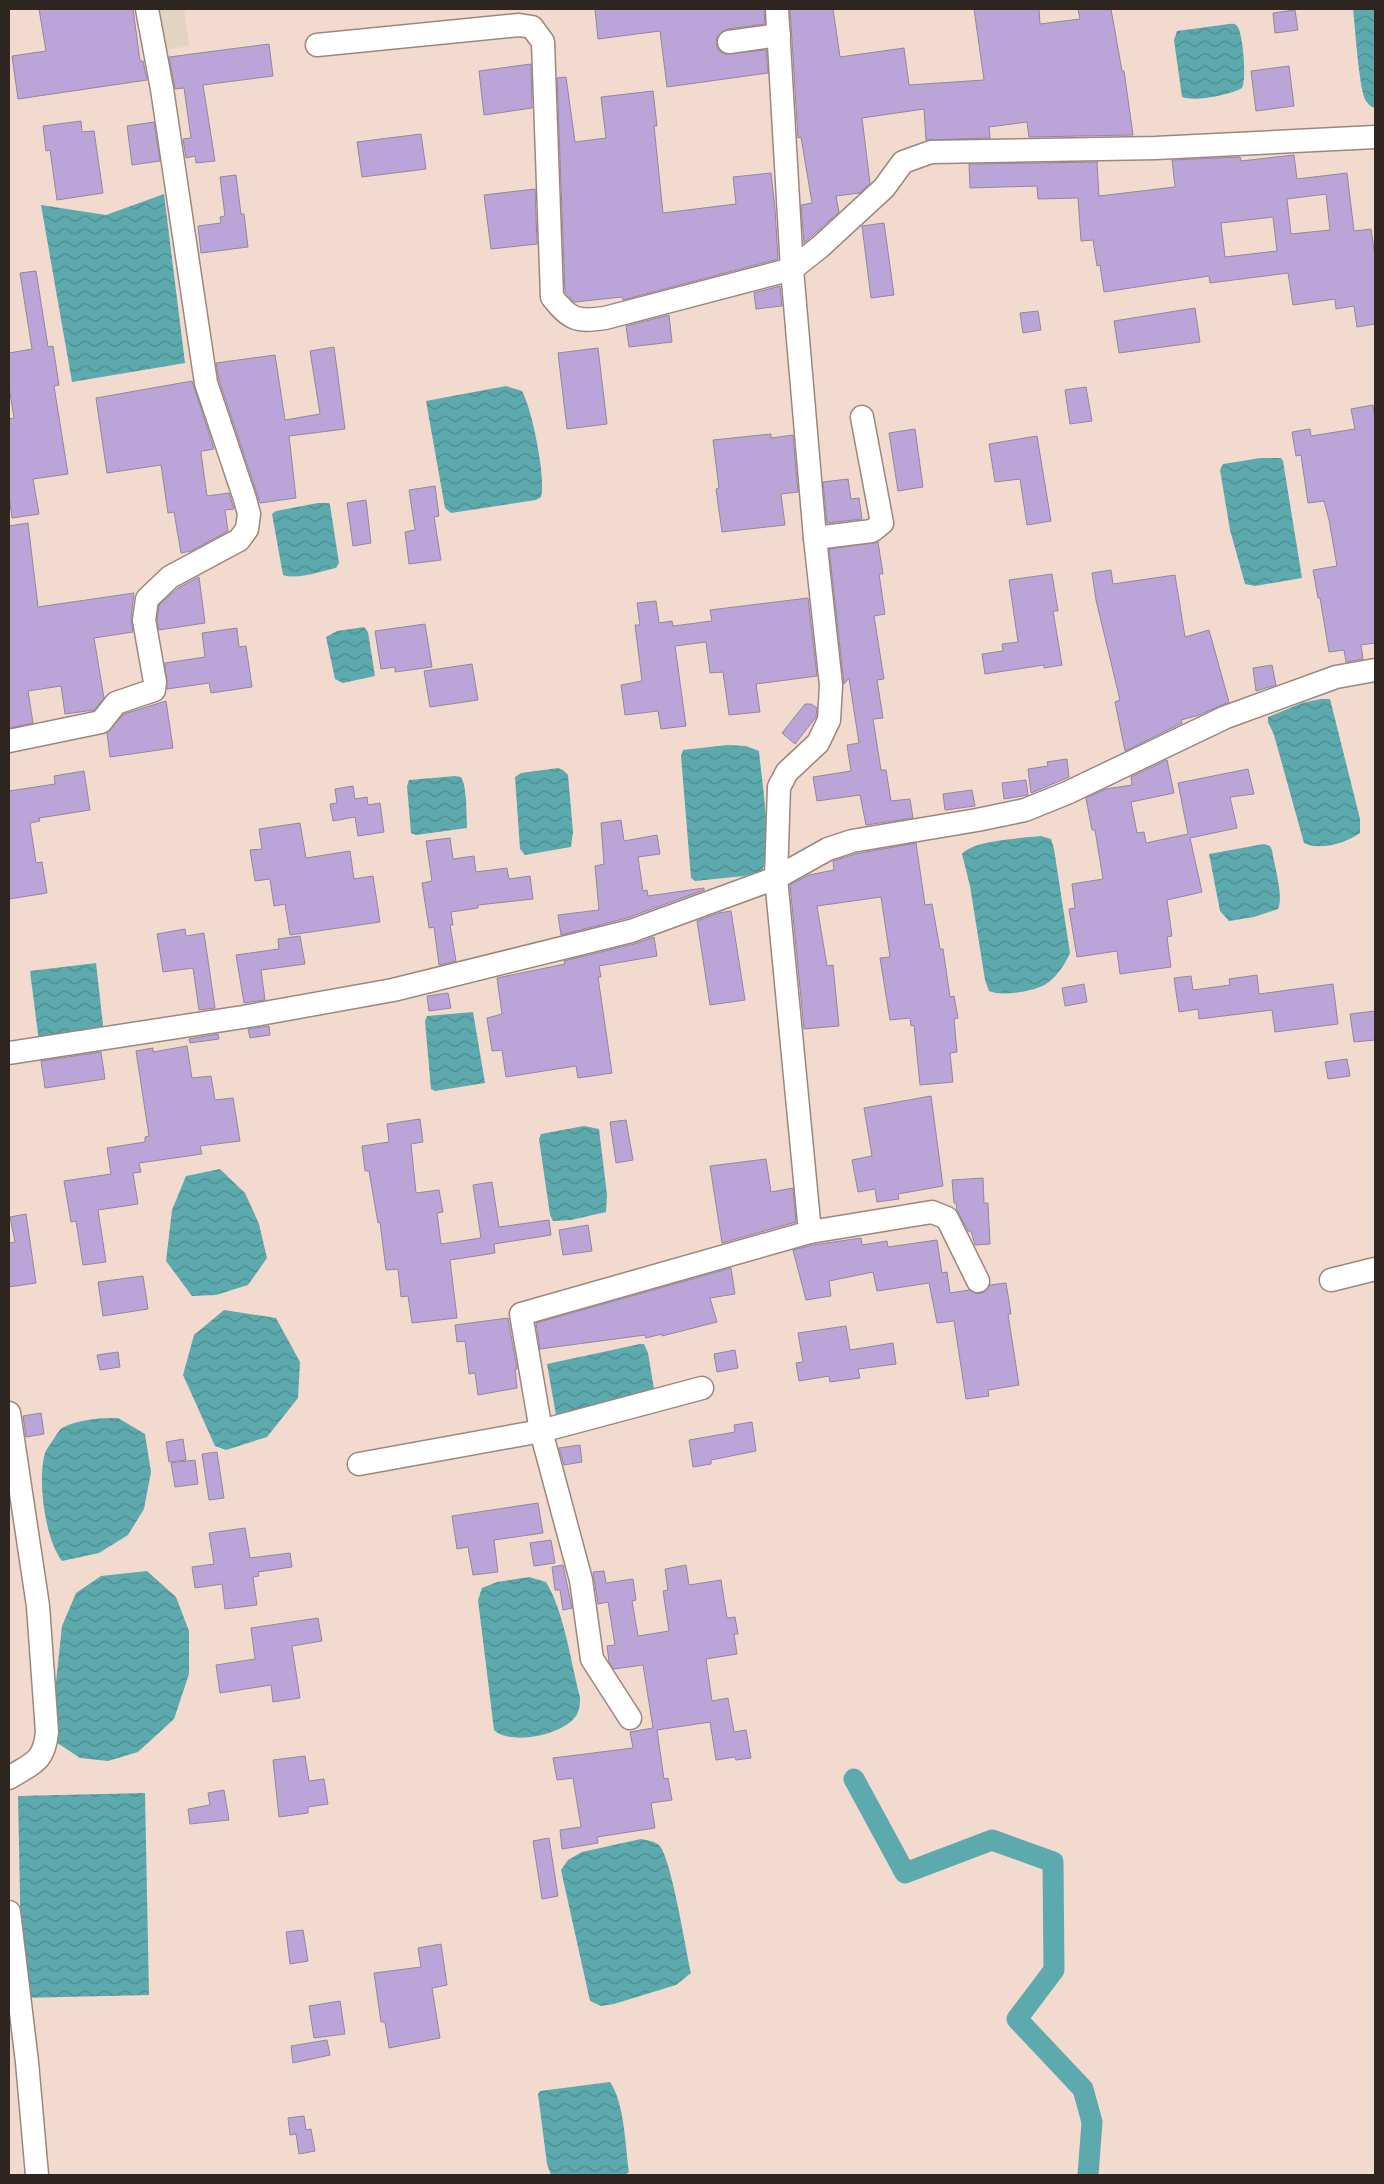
<svg xmlns="http://www.w3.org/2000/svg" width="1384" height="2184" viewBox="0 0 1384 2184" font-family="Inter,sans-serif">
	<defs>
		<pattern id="water-waves" width="16" height="10" patternUnits="userSpaceOnUse" patternTransform="scale(1.25)"><rect width="16" height="10" fill="#5daaae"/><path d="M0 5q4-4 8 0t8 0" fill="none" stroke="#4d8a8d"/></pattern>
	</defs>
	<rect width="100%" height="100%" fill="#f3dacf"/>
	<!-- education -->
	<path fill="#e2d4c1" d="M152,9H184L189,46L158,51Z"/>
	<!-- water -->
	<g fill="url(#water-waves)">
		<path d="M1353,9H1375V108C1371,107 1369,105 1366,101C1359,91 1355,25 1353,9Z"/>
		<path d="M1229,24C1233,24 1234,23 1237,26C1243,32 1247,80 1242,88C1230,95 1195,102 1182,97L1174,40L1177,31Z"/>
		<path d="M164,194L185,363L72,382L41,205L106,215Z"/>
		<path d="M506,386L522,391C532,409 546,478 541,497L536,500L451,513L445,508L426,401Z"/>
		<path d="M1261,458H1281L1283,461L1302,578L1255,586L1245,584L1230,530L1220,470L1223,464Z"/>
		<path d="M318,503H329L330,505L339,563L336,568C321,571 298,580 283,575L272,514L276,511Z"/>
		<path d="M364,627L368,632L375,676L343,683L335,679L326,637L337,631Z"/>
		<path d="M1321,699H1330L1360,819V833C1347,843 1319,851 1304,843L1274,735L1268,722V717L1302,703Z"/>
		<path d="M727,745L746,746L759,751C761,775 774,855 761,872L744,876L695,881L691,878L681,756L683,750Z"/>
		<path d="M558,768L563,770L568,775L573,832L571,847L525,855L520,849L515,777L521,773Z"/>
		<path d="M455,776L461,777L464,784L466,799L467,828L416,835L411,833L407,786L409,780Z"/>
		<path d="M1041,836L1051,839L1054,849L1070,953C1065,964 1057,977 1046,984C1035,991 1002,997 989,991L985,980L970,886L962,854C973,840 1023,838 1041,836Z"/>
		<path d="M1264,844L1270,846L1272,850C1274,865 1284,896 1278,909L1254,917L1229,921L1220,911L1209,854Z"/>
		<path d="M96,963L104,1034L39,1042L30,971Z"/>
		<path d="M473,1012L485,1083L435,1091L431,1089L425,1021L427,1016Z"/>
		<path d="M584,1126L599,1129L607,1195L606,1212L571,1220L553,1221L550,1215L539,1139L541,1134Z"/>
		<path d="M220,1169L245,1193L259,1224L267,1258L248,1285L216,1295L192,1296L166,1261L172,1210L186,1176Z"/>
		<path d="M224,1310L276,1318L300,1362L298,1398L267,1437L226,1450L215,1446L183,1375L194,1335Z"/>
		<path d="M640,1344H644L648,1353L654,1389L559,1417L556,1415L547,1364Z"/>
		<path d="M118,1418L145,1434L151,1472L144,1509L128,1535L99,1553L62,1561C45,1539 37,1480 45,1453C47,1448 52,1442 55,1437C57,1434 59,1430 62,1428C78,1419 100,1418 118,1418Z"/>
		<path d="M147,1571L176,1597L189,1631V1674L174,1719L138,1752L108,1761L80,1758L50,1738L62,1626L76,1593L101,1576Z"/>
		<path d="M529,1577L546,1582C564,1611 571,1663 580,1697C580,1703 580,1710 576,1716C563,1735 511,1746 494,1730L478,1600L482,1588L497,1582Z"/>
		<path d="M145,1793L149,1995L22,1998L18,1796Z"/>
		<path d="M641,1839C646,1840 654,1841 659,1845C671,1856 686,1951 691,1973L676,1985L614,2004L601,2006L590,2001L561,1870L568,1860L582,1852Z"/>
		<path d="M610,2082C625,2104 625,2146 629,2172L625,2175H551L547,2164L538,2094L540,2091Z"/>
	</g>
	<g fill="none" stroke-linecap="round" stroke-linejoin="round">
		<!-- canal -->
		<path stroke="#5daaae" stroke-width="21" d="M854,1779L905,1873L992,1840L1053,1862L1054,1970L1017,2019L1083,2089L1092,2122L1088,2175"/>
	</g>
	<!-- building -->
	<g fill="#bba4d7" stroke="#90889c" fill-rule="evenodd">
		<path d="M39,9H133L140,61H143L147,80L18,99L12,56L46,51Z"/>
		<path d="M595,9H764L765,24L727,29L717,37L716,43L718,50L725,54L766,50L768,73L667,87L660,31L598,39Z"/>
		<path d="M790,9H833L840,57L904,48L909,85L984,80L974,9H1039L1040,24L1080,19L1078,9H1111L1122,71H1124L1133,135L1029,137L1027,122L989,127L990,138L926,140L924,109L862,118L870,183L860,193L836,196L839,212L804,243L801,205L812,203L801,137L798,138Z"/>
		<path d="M1295,10L1298,30L1275,33L1273,13Z"/>
		<path d="M269,44L273,76L203,85L215,161L196,163L195,156L186,158L183,139L191,138L184,88L175,89L169,57Z"/>
		<path d="M531,64L532,108L484,115L479,71Z"/>
		<path d="M1289,66L1294,106L1256,111L1251,71Z"/>
		<path d="M566,77L575,142L606,138L601,97L653,91L657,126H654L663,213L736,204L733,177L771,173L775,209L778,259L623,300L622,297L575,302L573,301L565,292L557,78Z"/>
		<path d="M81,121L82,132L94,131L103,193L57,200L50,150L46,151L43,126Z"/>
		<path d="M154,122L160,161L132,165L127,126Z"/>
		<path d="M421,134L426,169L362,177L357,142Z"/>
		<path d="M1294,155L1297,179L1347,173L1354,231L1371,229L1375,256V324L1357,327L1354,306L1336,309L1335,299L1293,305L1288,273L1210,283L1209,276L1104,292L1100,265L1097,266L1093,240L1081,241L1078,198L1038,199L1037,186L970,188L969,164L1097,162L1099,196L1175,187L1172,160L1240,157L1241,161ZM1326,194L1330,230L1291,234L1287,199ZM1273,217L1277,251L1225,257L1221,223Z"/>
		<path d="M236,175L241,214H244L248,247L201,253L198,226L221,223L220,217L225,216L220,177Z"/>
		<path d="M535,189L537,244L491,249L484,195Z"/>
		<path d="M884,223L894,295L871,298L862,226Z"/>
		<path d="M36,271L48,347L53,346L59,385L54,386L68,474L33,479L39,514L12,518L9,496V419L14,418L9,387V353L32,349L20,273Z"/>
		<path d="M780,286L782,306L756,309L754,293Z"/>
		<path d="M1195,308L1200,342L1119,353L1114,321Z"/>
		<path d="M1038,311L1041,330L1023,333L1020,313Z"/>
		<path d="M669,315L672,342L629,347L626,326Z"/>
		<path d="M334,347L345,429L289,436L296,498L260,503L219,380L216,363L275,355L285,420L320,414L310,351Z"/>
		<path d="M598,348L607,424L567,429L558,353Z"/>
		<path d="M192,381L214,449L202,451L201,453L207,496L229,493L234,509L225,510L228,531L191,551L181,553L174,512L168,513L161,465L107,473L96,398Z"/>
		<path d="M1086,387L1092,421L1070,424L1065,390Z"/>
		<path d="M1373,405L1375,418V643L1361,645L1363,659L1346,662L1344,650L1329,652L1320,598H1318L1313,570L1337,566L1329,520L1324,501L1308,503L1301,455L1296,456L1292,432L1310,429L1311,436L1355,429L1351,409Z"/>
		<path d="M915,429L923,487L898,491L889,433Z"/>
		<path d="M771,434V438L793,435L798,492L781,494L785,525L722,532L716,489L719,488L713,440Z"/>
		<path d="M1037,436L1051,521L1027,525L1020,479L995,482L989,444Z"/>
		<path d="M848,479L851,499L859,498L862,519L827,523L823,482Z"/>
		<path d="M435,486L439,516L434,517L441,560L409,564L405,532L415,530L409,490Z"/>
		<path d="M366,500L371,543L353,546L347,503Z"/>
		<path d="M28,523L38,607L134,593L131,618L133,632L94,638L104,698L94,710L65,714L61,686L28,691L33,723L9,728V526Z"/>
		<path d="M878,542L883,574H879L885,614L874,616L884,679L877,680L883,718L873,719L881,770H886L891,801L910,799L913,818L866,825L860,795L817,801L813,777L851,771L847,745L859,743L849,678L844,684L829,549Z"/>
		<path d="M1111,570L1113,584L1175,575L1185,637L1209,630L1229,702L1199,715L1181,720L1182,723L1125,751L1115,702L1120,700L1096,600L1092,573Z"/>
		<path d="M1052,574L1058,611H1053L1062,665L1044,668V665L985,674L982,654L1003,651L1002,644L1018,642L1009,580Z"/>
		<path d="M199,577L205,623L159,630L157,620L159,605L178,588Z"/>
		<path d="M808,598L817,676L756,684L760,712L729,715L723,672L710,673L706,642L675,646L686,726L661,729L658,711L625,715L621,685L642,681L635,625H640L637,603L656,601L659,623L672,621L673,626L712,621L710,610Z"/>
		<path d="M425,624L432,667L395,672V667L381,669L375,631Z"/>
		<path d="M237,628L239,647L246,646L252,687L211,693L209,683L167,689L165,663L205,657L202,633Z"/>
		<path d="M472,664L478,700L430,707L424,671Z"/>
		<path d="M1272,665L1276,685L1256,691L1253,668Z"/>
		<path d="M166,701L173,748L110,757L107,733L124,714Z"/>
		<path d="M805,704H811L817,708L816,717L795,744L782,733Z"/>
		<path d="M1067,759L1069,777L1031,793L1028,769L1048,766L1047,762Z"/>
		<path d="M1167,760L1174,793L1131,802L1137,833L1144,832L1146,843L1188,834L1178,783L1248,769L1254,794L1230,797L1237,828L1190,838L1202,892L1167,900L1172,936L1167,937L1171,967L1120,974L1117,951L1077,957L1069,909L1075,908L1072,884L1103,879L1095,830H1092L1086,798L1106,789L1132,785L1131,777Z"/>
		<path d="M84,771L90,810L39,818L40,821L30,823L36,863L42,862L47,893L9,899V791L55,784L54,776Z"/>
		<path d="M1026,780L1028,795L1004,799L1002,783Z"/>
		<path d="M353,786L355,799L367,797L368,805L380,803L384,832L358,836L355,817L333,821L330,804L337,803L335,789Z"/>
		<path d="M972,790L975,806L945,810L943,794Z"/>
		<path d="M621,820L624,841L657,835L660,854L638,857L643,891L647,890L648,896L704,888V890L627,918L561,935L558,915L599,910L595,866L604,864L601,823Z"/>
		<path d="M300,823L306,858L350,851L354,879L373,876L380,922L290,935L285,904L274,906L270,879L255,881L250,850L262,849L259,829Z"/>
		<path d="M450,838L453,859L474,856L476,872L507,868L509,879L530,876L533,899L478,905V908L451,912L453,925H450L456,961L439,965L434,927L429,928L422,883L432,881L426,841Z"/>
		<path d="M916,843L925,905L932,904L940,949H943L950,997L954,996L958,1018L954,1019L957,1052L950,1053L953,1082L920,1085L914,1025L911,1026L910,1018L890,1020L880,958L890,957L881,897L817,906L827,966L833,965L839,1026L804,1029L790,885L809,875L834,870L833,861L855,854Z"/>
		<path d="M731,911L745,1000L710,1005L697,921L719,913Z"/>
		<path d="M185,929L186,936L204,933L215,1008L199,1010L193,968L163,972L157,934Z"/>
		<path d="M300,936L305,964L261,970L265,1000L244,1003L236,955L279,949L278,939Z"/>
		<path d="M654,937L657,956L599,966L601,977H598L612,1073L578,1078L576,1066L506,1077L502,1050L492,1051L487,1018L502,1014L497,978L565,964L564,961L634,944Z"/>
		<path d="M1257,975L1259,994L1333,984L1338,1024L1275,1032L1272,1010L1199,1019L1198,1009L1179,1012L1174,978L1191,976L1193,990L1230,985L1229,979Z"/>
		<path d="M1084,984L1087,1002L1065,1006L1062,988Z"/>
		<path d="M448,993L451,1008L429,1011L427,996Z"/>
		<path d="M1375,1011V1040L1354,1042L1350,1014Z"/>
		<path d="M269,1026L270,1035L250,1038L248,1029Z"/>
		<path d="M218,1034L219,1039L190,1043L189,1039Z"/>
		<path d="M187,1046L192,1078L211,1076L215,1100L233,1098L240,1141L200,1146L202,1154L139,1163L141,1172L133,1173L138,1204L98,1210L106,1262L83,1265L76,1221L71,1222L64,1181L111,1174L107,1148L145,1142V1137L149,1136L136,1051L153,1048V1052Z"/>
		<path d="M101,1052L105,1079L45,1088L41,1061Z"/>
		<path d="M1347,1059L1350,1076L1328,1079L1325,1062Z"/>
		<path d="M931,1096L943,1186L898,1194L899,1199L877,1202L875,1189L858,1192L852,1160L872,1156L864,1108Z"/>
		<path d="M420,1119L423,1142L411,1144L416,1193L439,1190L443,1212L437,1213L441,1244L481,1238L473,1185L492,1182L499,1227L549,1220L551,1235L494,1244L495,1253L450,1260L457,1318L412,1323L408,1296L401,1297L398,1269L386,1270L380,1222L378,1223L369,1171H365L362,1146L389,1142L387,1124Z"/>
		<path d="M626,1120L633,1160L616,1163L610,1122Z"/>
		<path d="M766,1159L771,1192L793,1188L796,1222L722,1243L710,1166Z"/>
		<path d="M983,1178L984,1203H988L990,1244L975,1245L971,1231H968L957,1210L956,1203H954L952,1180Z"/>
		<path d="M26,1214L36,1283L9,1287V1243L15,1242L10,1217Z"/>
		<path d="M588,1225L592,1251L563,1255L559,1230Z"/>
		<path d="M861,1238L862,1245L887,1241L888,1247L937,1240L942,1273L947,1272L950,1293L969,1290L978,1294L984,1292L990,1285L1006,1283L1011,1314H1008L1019,1385L988,1390L989,1396L966,1399L954,1321L937,1323L929,1283L877,1291L873,1272L829,1281L831,1296L806,1300L793,1250L813,1245Z"/>
		<path d="M731,1268L735,1294L710,1298L717,1322L662,1336V1334L646,1338L645,1335L540,1349L536,1323Z"/>
		<path d="M143,1276L148,1309L103,1316L98,1282Z"/>
		<path d="M508,1318L517,1369H515L517,1388L478,1395L475,1373L469,1374L465,1341L457,1342L455,1325Z"/>
		<path d="M846,1326L850,1350L893,1343L896,1364L858,1369L860,1378L830,1382L829,1376L799,1381L796,1363L803,1362L798,1333Z"/>
		<path d="M735,1350L738,1368L717,1372L714,1354Z"/>
		<path d="M118,1352L120,1367L100,1370L97,1355Z"/>
		<path d="M41,1413L44,1434L26,1437L23,1416Z"/>
		<path d="M752,1422L756,1451L711,1460V1464L693,1467L689,1440L735,1432L734,1425Z"/>
		<path d="M183,1439L186,1460L169,1462L166,1442Z"/>
		<path d="M580,1445L582,1462L564,1465L559,1448Z"/>
		<path d="M217,1452L224,1498L209,1500L202,1454Z"/>
		<path d="M195,1460L198,1484L175,1487L171,1463Z"/>
		<path d="M538,1503L543,1533L494,1540L498,1572L473,1575L468,1547L457,1549L452,1516Z"/>
		<path d="M245,1528L250,1558L290,1553L292,1567L258,1572L259,1576L253,1577L257,1605L225,1609L222,1584L195,1588L192,1567L214,1564L209,1533Z"/>
		<path d="M551,1540L555,1563L534,1566L530,1543Z"/>
		<path d="M563,1565L572,1608L563,1610L560,1590H555L552,1567Z"/>
		<path d="M686,1565L689,1585L721,1580L727,1618L735,1617L738,1634H734L737,1654L706,1659L712,1701L728,1698L734,1732L746,1730L751,1758L736,1760L735,1757L716,1760L710,1722L657,1730L664,1779L668,1778L672,1800L651,1803L655,1828L597,1837L598,1843L562,1849L560,1830L581,1827L573,1778L557,1780L553,1758L633,1748L630,1732L653,1728L643,1665L614,1669L609,1662L607,1646L615,1645L608,1602L598,1604L593,1572L604,1571L606,1583L633,1579L636,1600L632,1601L638,1636L669,1631L663,1591L668,1590L665,1569Z"/>
		<path d="M318,1618L322,1641L292,1646L300,1698L273,1702L271,1685L220,1693L216,1665L255,1659L251,1628Z"/>
		<path d="M305,1756L309,1781L324,1779L328,1804L308,1807V1813L279,1817L273,1760Z"/>
		<path d="M224,1790L229,1820L190,1824L188,1809L210,1805L208,1793Z"/>
		<path d="M549,1838L558,1896L542,1899L533,1841Z"/>
		<path d="M303,1930L308,1961L290,1964L286,1932Z"/>
		<path d="M441,1944L447,1985L432,1988L440,2038L389,2048L385,2022H381L374,1973L421,1967L418,1948Z"/>
		<path d="M340,2001L345,2034L314,2038L309,2006Z"/>
		<path d="M327,2040L330,2055L293,2063L291,2046Z"/>
		<path d="M304,2116L306,2130L311,2129L315,2151L299,2154L296,2134L290,2135L288,2118Z"/>
	</g>
	<g fill="none" stroke-linecap="round" stroke-linejoin="round">
		<defs>
			<g id="minor">
				<path d="M729,42L779,35"/>
				<path d="M317,45L519,25L532,27L543,42L552,297C570,320 577,322 605,318L792,269L820,247L884,188L903,162L931,152L1156,148L1375,137"/>
				<path d="M815,538L872,531L882,523L862,417"/>
				<path d="M9,741L101,722L116,703L154,690L155,682L144,620L147,599L170,577L239,540L247,529L249,514L245,499L206,383L162,89L147,9"/>
				<path d="M9,1053L243,1017L393,990L631,931L776,878L828,849L852,841L977,820L1025,810L1067,793L1226,717L1336,677L1375,670"/>
				<path d="M810,1232L932,1212L947,1218L978,1281"/>
				<path d="M1331,1280L1375,1269"/>
				<path d="M9,1413L38,1606L47,1732C44,1763 32,1763 9,1778"/>
				<path d="M359,1464L541,1431L702,1388"/>
				<path d="M630,1718L592,1659L581,1580L541,1431L521,1314L810,1232L776,878L779,787L787,772L818,743L829,720L831,685L815,538L792,269L777,9"/>
				<path d="M9,1912L27,2062L37,2175"/>
			</g>
		</defs>
		<!-- minor casing -->
		<use href="#minor" stroke="#9d867c" stroke-width="25"/>
		<!-- minor -->
		<use href="#minor" stroke="#fff" stroke-width="22"/>
	</g>
	<!-- border -->
	<rect width="1384" height="2184" fill="none" stroke="#2e2520" stroke-width="20"/>
</svg>
